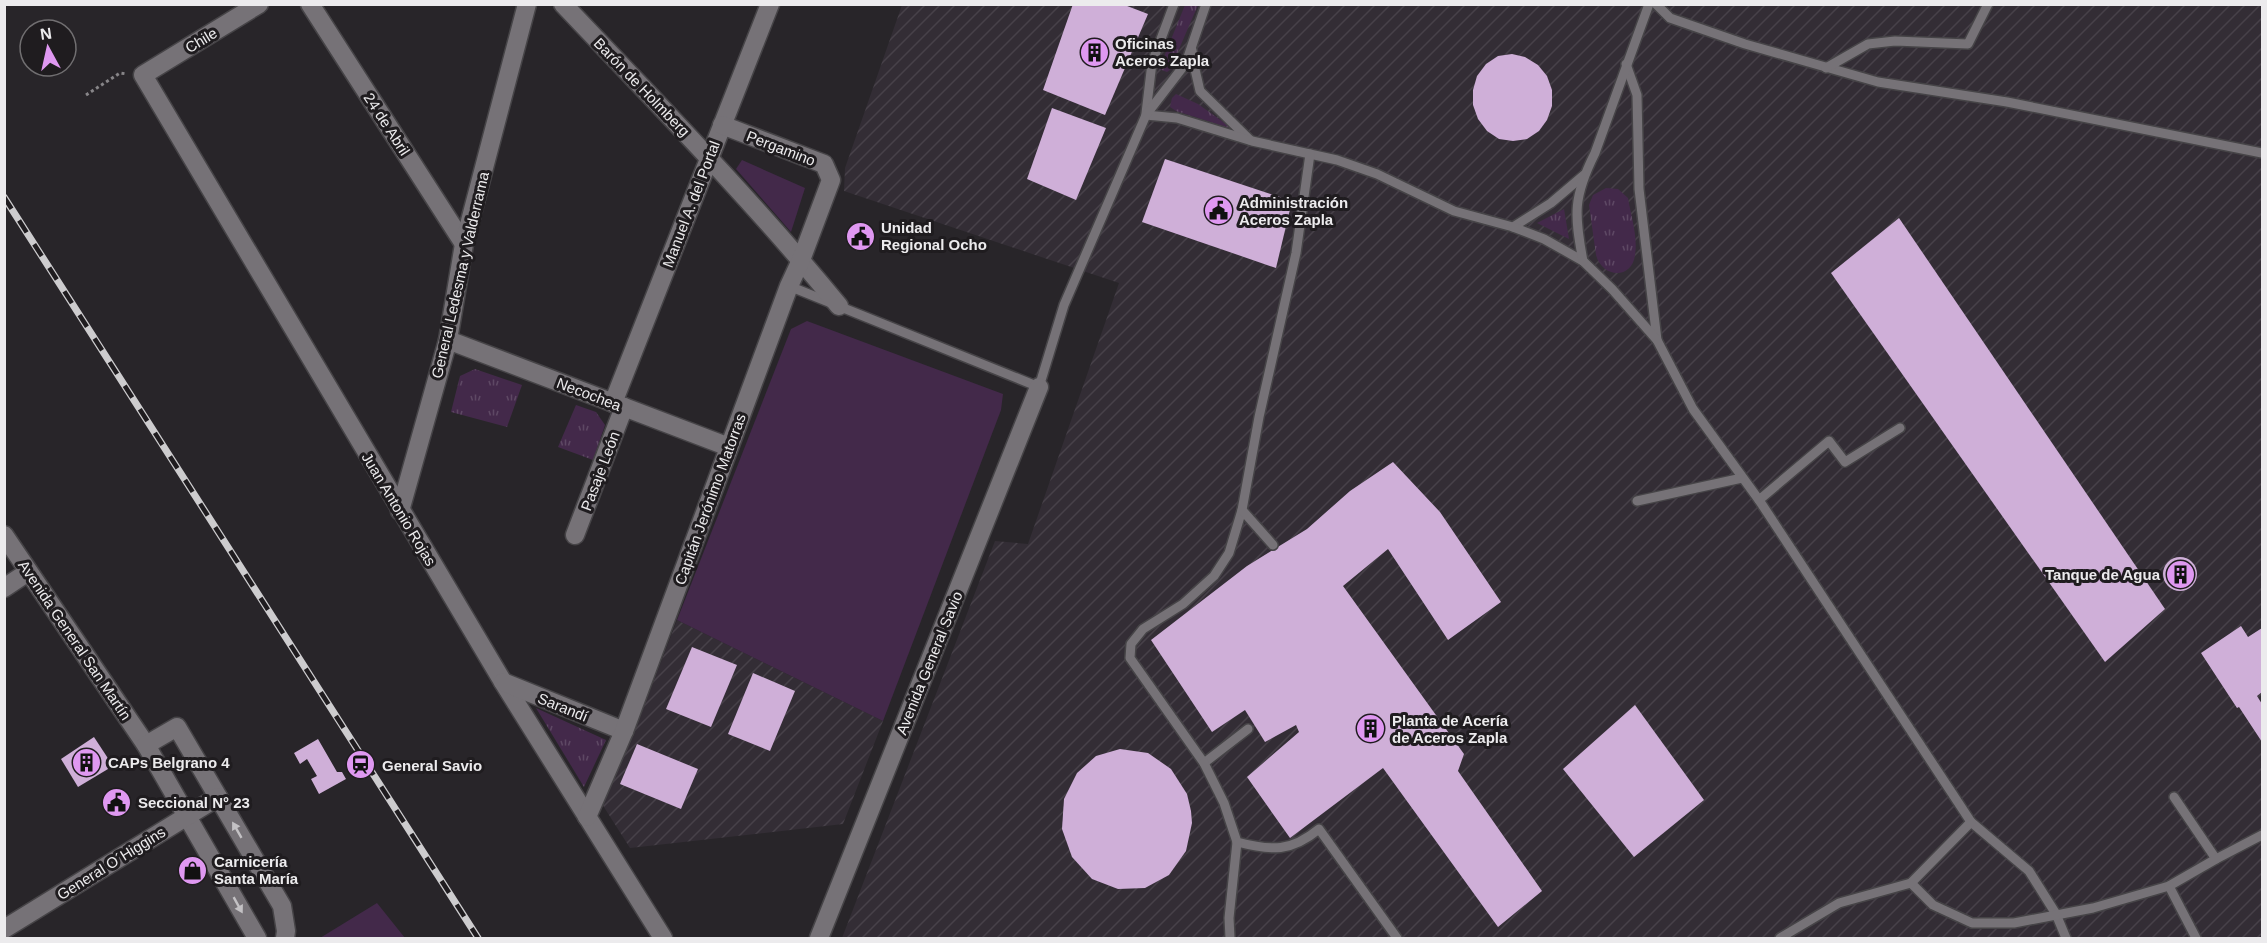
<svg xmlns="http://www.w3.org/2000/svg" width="2267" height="943" viewBox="0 0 2267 943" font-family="Helvetica,sans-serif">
	<defs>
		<pattern id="industrial-furrows" width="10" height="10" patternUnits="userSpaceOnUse" patternTransform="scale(1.5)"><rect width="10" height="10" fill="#332d35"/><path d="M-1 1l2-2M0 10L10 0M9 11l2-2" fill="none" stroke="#474149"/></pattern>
		<pattern id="grass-tufts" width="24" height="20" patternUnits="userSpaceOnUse" patternTransform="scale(1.5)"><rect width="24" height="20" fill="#43294a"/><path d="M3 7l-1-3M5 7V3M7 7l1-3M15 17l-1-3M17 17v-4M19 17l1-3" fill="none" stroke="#5e4864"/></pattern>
	</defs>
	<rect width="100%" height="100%" fill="#282529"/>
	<!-- industrial -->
	<g fill="url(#industrial-furrows)">
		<path d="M902,5H2262V938H842L995,541L1028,544L1119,283L844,191L845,168Z"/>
		<path d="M677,620L883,721L843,824L630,848L602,804L629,738H632Z"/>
	</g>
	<!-- grass -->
	<g fill="url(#grass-tufts)">
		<path d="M1185,5H1198L1170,70L1167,72L1159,69Z"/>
		<path d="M1176,94L1198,104L1233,129L1176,111L1170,107L1172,98Z"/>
		<path d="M1606,188L1618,189L1628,198C1631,216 1638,237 1635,255C1632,280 1602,278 1596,255L1589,205L1593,195Z"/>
		<path d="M1564,209L1569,239L1537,223Z"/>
		<path d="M475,369L522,385L507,427L451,412L460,376Z"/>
		<path d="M576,405L596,412L605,425L593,460L558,447Z"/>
		<path d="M536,708L606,740L584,787Z"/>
	</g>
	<!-- park -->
	<g fill="#43294a">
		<path d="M742,160L805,188L791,232L736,169Z"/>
		<path d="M807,321L1003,394L1001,410L883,721L677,620L791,329Z"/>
		<path d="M377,903L405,938H320Z"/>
	</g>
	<!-- building -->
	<g fill="#cfafd8">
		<path d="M1073,4H1122L1148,14L1105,115L1043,90Z"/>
		<path d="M1512,54L1525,57L1538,65L1547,76L1552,90V106L1547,120L1539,131L1527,139L1513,141L1499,139L1487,131L1478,119L1473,105V90L1477,76L1486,64L1498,56Z"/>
		<path d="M1052,108L1106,128L1076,200L1027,179Z"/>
		<path d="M1165,159L1292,201L1276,268L1142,222Z"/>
		<path d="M1899,218L2165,609L2105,662L1831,273Z"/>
		<path d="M1393,462L1440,512L1501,602L1448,640L1388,549L1343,586L1464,754L1458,771L1542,891L1498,927L1383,768L1290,838L1247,777L1299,732L1296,725L1265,742L1245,710L1212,732L1151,640L1247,566L1307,529L1350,491Z"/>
		<circle cx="2180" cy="574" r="17"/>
		<path d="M2241,626L2248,637L2262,628V692L2257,696L2262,704V742L2239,707L2237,708L2201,653Z"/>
		<path d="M692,647L737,665L711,727L666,709Z"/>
		<path d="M753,673L795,691L770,751L728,734Z"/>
		<path d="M1635,705L1704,800L1634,857L1563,769Z"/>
		<path d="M94,737L113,766L78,787L61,759Z"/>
		<path d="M318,739L337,772H342L346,779L319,794L311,779L317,776L307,759L300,764L294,753Z"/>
		<path d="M637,744L698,769L681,809L620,784Z"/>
		<path d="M1120,749L1148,753L1171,769L1187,794L1191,811L1192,823L1186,851L1169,875L1145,888L1118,889L1092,879L1072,857L1062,829L1064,799L1077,773L1096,756Z"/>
	</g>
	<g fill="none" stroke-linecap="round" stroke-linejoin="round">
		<defs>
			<g id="service">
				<path d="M1656,4L1670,18L1745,44L1878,82L2007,102L2262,153"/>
				<path d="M1192,50L1194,65L1200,91L1250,140"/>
				<path d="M1626,64L1637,95L1639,189L1657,340"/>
				<path d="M1826,68L1868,44L1895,41L1968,44L1988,4"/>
				<path d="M1146,113L1152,63L1174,4"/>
				<path d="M1146,115L1177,118L1252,141L1337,160L1377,174L1454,211L1513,227L1551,203L1584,175"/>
				<path d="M1513,227L1544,239L1583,261L1612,289L1657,340L1693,409L1759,500L1829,441L1845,462L1900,428"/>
				<path d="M1583,261C1574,214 1573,197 1595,153L1649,4"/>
				<path d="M789,286L1039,387L1064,305L1146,115L1186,63L1206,4"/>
				<path d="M1759,500L1971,822L2029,871L2056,914L2066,938"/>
				<path d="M1637,501L1742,478"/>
				<path d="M1242,510L1229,553L1214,576L1183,604L1143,629L1131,644L1130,658L1204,763L1248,729"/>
				<path d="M1273,545L1242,510L1259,417L1296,253L1310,154"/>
				<path d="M1204,763L1224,803L1237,842C1272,851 1291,852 1319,829L1397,938"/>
				<path d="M2174,797L2216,859"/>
				<path d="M1911,883L1933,905L1972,923H2014L2093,908L2169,886L2216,859L2262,835"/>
				<path d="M2169,886L2196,938"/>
				<path d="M1230,938L1229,918L1237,842"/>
				<path d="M1780,938L1839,903L1911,883L1971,822"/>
			</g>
			<g id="minor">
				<path d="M259,4L143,75L503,682L663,938"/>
				<path d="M310,4L464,244"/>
				<path d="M563,4C657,103 753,201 839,306"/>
				<path d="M448,340L729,447"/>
				<path d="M613,403L770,4"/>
				<path d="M400,511L448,340L464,244L527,4"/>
				<path d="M4,535L146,745L257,938"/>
				<path d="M575,535L624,407"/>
				<path d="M4,588L28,572"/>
				<path d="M503,682L624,731"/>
				<path d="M146,745L177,727L282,906L286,931L285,938"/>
				<path d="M587,817L624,731L789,286L801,260L831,180L824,164L722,125"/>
				<path d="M4,929L218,797"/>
				<path d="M819,938L1039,387"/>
			</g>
		</defs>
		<!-- service casing -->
		<use href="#service" stroke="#464447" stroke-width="12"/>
		<!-- minor casing -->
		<use href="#minor" stroke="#464447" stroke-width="21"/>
		<!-- path -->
		<path stroke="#878588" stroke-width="3" stroke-dasharray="3 3" stroke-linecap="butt" d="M86,95L120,73L127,74"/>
		<!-- service -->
		<use href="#service" stroke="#767277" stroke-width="9"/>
		<!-- minor -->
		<use href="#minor" stroke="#767277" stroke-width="18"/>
		<defs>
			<path id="rail" d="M4,197L478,938"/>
		</defs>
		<!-- rail casing -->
		<use href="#rail" stroke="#cdccce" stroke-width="7"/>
		<!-- rail -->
		<use href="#rail" stroke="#1f1c1f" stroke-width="4.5" stroke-dasharray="14" stroke-linecap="butt"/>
	</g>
	<!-- one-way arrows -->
	<defs><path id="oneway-solid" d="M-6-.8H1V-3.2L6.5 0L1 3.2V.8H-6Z" transform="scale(1.5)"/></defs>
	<g fill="#c3c1c4">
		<use href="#oneway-solid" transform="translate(237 830) rotate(-120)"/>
		<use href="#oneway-solid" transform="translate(238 905) rotate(61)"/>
	</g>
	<!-- icons -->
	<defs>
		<symbol id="building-disc" viewBox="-11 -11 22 22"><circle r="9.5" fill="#df98f1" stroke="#1f1c1f"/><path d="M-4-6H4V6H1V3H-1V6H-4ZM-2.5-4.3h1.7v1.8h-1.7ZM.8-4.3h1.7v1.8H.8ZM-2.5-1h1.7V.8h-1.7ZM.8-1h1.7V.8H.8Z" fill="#111"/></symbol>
		<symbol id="civic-disc" viewBox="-11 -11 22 22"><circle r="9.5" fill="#df98f1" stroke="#1f1c1f"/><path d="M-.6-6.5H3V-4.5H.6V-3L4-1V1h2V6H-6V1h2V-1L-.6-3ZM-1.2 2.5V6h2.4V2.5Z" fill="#111"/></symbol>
		<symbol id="station-disc" viewBox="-11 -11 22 22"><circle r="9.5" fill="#df98f1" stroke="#1f1c1f"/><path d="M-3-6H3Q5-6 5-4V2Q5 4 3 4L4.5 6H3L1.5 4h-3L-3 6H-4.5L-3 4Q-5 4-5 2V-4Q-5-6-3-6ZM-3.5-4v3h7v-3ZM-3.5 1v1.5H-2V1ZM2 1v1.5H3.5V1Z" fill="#111"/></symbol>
		<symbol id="shop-disc" viewBox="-11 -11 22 22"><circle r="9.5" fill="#df98f1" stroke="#1f1c1f"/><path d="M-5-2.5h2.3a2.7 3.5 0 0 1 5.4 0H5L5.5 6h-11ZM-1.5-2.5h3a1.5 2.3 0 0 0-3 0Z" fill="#111"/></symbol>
	</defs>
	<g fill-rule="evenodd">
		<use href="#building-disc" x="1078" y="36" width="33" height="33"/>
		<use href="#civic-disc" x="1202" y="194" width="33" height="33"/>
		<use href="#civic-disc" x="844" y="220" width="33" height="33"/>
		<use href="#building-disc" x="2164" y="558" width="33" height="33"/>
		<use href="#building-disc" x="1354" y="712" width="33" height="33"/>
		<use href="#building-disc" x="70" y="746" width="33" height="33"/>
		<use href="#station-disc" x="344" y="748" width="33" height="33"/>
		<use href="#civic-disc" x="100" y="786" width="33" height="33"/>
		<use href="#shop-disc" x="176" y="854" width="33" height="33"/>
	</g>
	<g text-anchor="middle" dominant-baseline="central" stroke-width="6" stroke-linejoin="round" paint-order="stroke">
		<!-- street labels -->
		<g font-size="15" fill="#ecebed" stroke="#1f1c1f">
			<text transform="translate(201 40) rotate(-31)">Chile</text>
			<text transform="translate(642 87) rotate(46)">Barón de Holmberg</text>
			<text transform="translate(387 124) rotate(57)">24 de Abril</text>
			<text transform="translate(781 148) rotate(21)">Pergamino</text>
			<text transform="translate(691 204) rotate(-69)">Manuel A. del Portal</text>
			<text transform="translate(460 275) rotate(-77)">General Ledesma y Valderrama</text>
			<text transform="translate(589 394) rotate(21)">Necochea</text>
			<text transform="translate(600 471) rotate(-69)">Pasaje León</text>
			<text transform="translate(710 499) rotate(-70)">Capitán Jerónimo Matorras</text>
			<text transform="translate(399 509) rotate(59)">Juan Antonio Rojas</text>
			<text transform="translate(75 640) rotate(56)">Avenida General San Martín</text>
			<text transform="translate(929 663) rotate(-68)">Avenida General Savio</text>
			<text transform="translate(563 707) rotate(22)">Sarandí</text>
			<text transform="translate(111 863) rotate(-32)">General O´Higgins</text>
		</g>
		<!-- poi labels -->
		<g font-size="15" font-weight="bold" fill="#ecebed" stroke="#1f1c1f" text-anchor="start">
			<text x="1115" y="43">Oficinas<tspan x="1115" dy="17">Aceros Zapla</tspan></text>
			<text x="1239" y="202">Administración<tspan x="1239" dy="17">Aceros Zapla</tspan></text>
			<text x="881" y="227">Unidad<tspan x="881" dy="17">Regional Ocho</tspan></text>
			<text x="2160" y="574" text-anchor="end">Tanque de Agua</text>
			<text x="1392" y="720">Planta de Acería<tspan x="1392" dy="17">de Aceros Zapla</tspan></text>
			<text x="108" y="762">CAPs Belgrano 4</text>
			<text x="382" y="765">General Savio</text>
			<text x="138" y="802">Seccional N° 23</text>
			<text x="214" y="861">Carnicería<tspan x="214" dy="17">Santa María</tspan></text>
		</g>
	</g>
	<!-- border -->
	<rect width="2267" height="943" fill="none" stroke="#ecebed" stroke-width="12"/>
	<!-- north arrow -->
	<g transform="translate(48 48) rotate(352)"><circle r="28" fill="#1f1c1f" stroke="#716f71" stroke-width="1.5"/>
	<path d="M0-4.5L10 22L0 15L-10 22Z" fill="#df98f1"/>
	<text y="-9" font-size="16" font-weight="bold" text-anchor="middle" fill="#ecebed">N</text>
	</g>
</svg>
